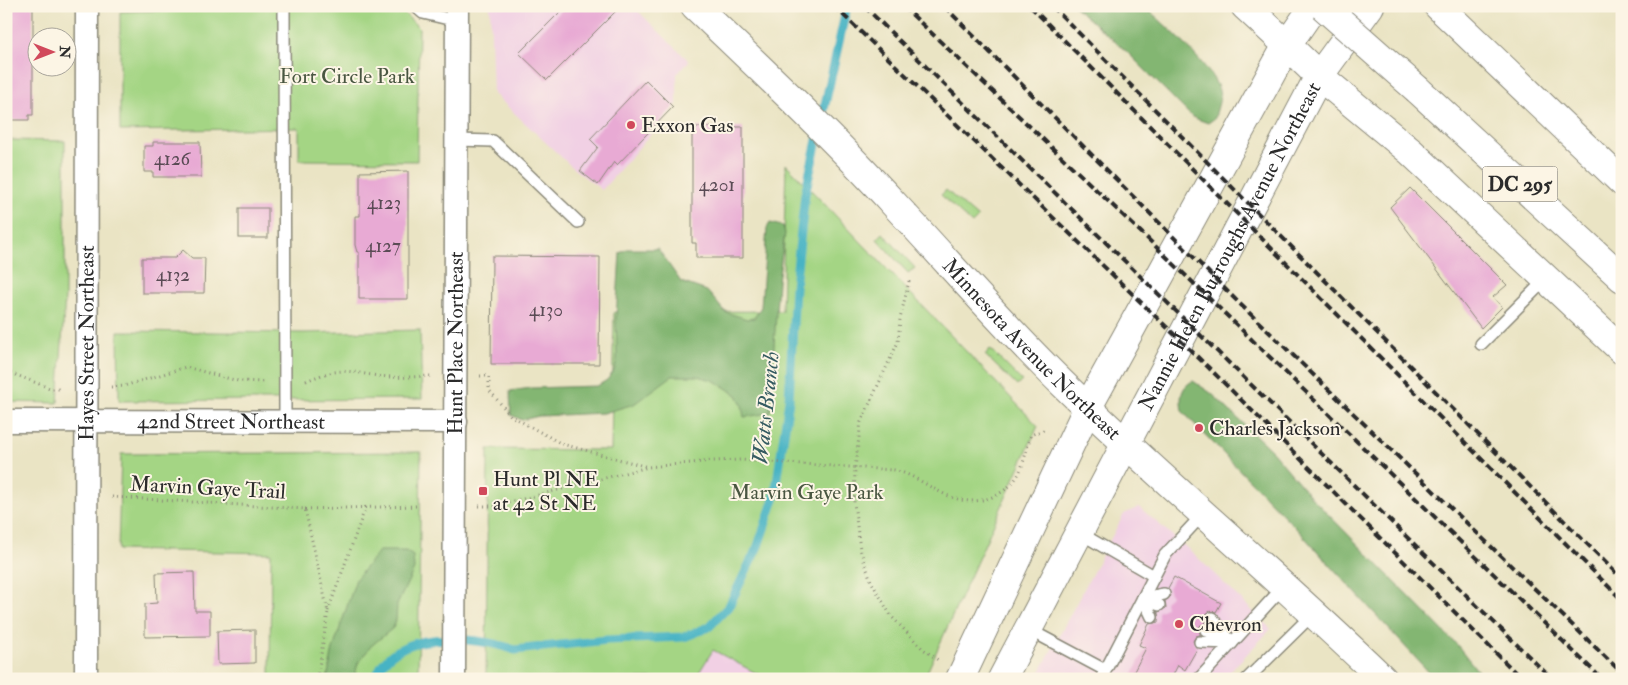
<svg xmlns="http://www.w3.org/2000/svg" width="1628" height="685" viewBox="0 0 1628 685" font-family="'IM FELL Double Pica',serif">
	<rect width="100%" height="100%" fill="#fcf5e5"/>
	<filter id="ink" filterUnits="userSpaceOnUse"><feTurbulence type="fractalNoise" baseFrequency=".02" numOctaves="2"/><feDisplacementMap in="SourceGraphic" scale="10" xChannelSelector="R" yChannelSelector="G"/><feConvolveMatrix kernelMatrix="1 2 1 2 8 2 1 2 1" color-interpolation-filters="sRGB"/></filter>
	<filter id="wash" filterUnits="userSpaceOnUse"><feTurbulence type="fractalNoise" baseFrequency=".0096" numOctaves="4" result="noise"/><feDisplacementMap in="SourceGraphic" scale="20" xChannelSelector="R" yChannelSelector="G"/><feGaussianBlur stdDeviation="1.12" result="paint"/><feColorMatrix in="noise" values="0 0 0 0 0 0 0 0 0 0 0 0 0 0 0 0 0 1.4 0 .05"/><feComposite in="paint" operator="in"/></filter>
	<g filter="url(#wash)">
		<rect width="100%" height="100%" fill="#eae4c4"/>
		<!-- built -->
		<g fill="#f1d0e4">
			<path d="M490,6H633L689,61L677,74V104L602,190L574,169L493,93Z"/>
			<path d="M1139,507L1194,554L1271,629L1223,679H1036L1124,514Z"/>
			<path d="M713,650L767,679H695Z"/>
		</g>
		<!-- green -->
		<g fill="#a4d584" stroke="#688058">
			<path d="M294,6H397L419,28L417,161L299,160V128L120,131V12Z"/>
			<path d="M6,140L65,141V296L58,403L6,402Z"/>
			<path d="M786,164L1038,426L924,679H767L713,650L695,679H486L488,449L611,450L614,312L782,311Z"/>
			<path d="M946,190L978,218L972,224L941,195Z"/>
			<path d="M883,233L915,268L908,273L877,239Z"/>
			<path d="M420,330L422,399L119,401L118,331L303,333Z"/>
			<path d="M990,349L1022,381L1017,386L985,355Z"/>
			<path d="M421,452L418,679H270L271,553L118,550L121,454Z"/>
		</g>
		<!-- forest -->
		<g fill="#83b672" stroke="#57704e">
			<path d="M1074,6H1144C1162,22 1218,71 1220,95C1220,102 1216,111 1215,118L1208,123L1192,117L1126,51Z"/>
			<path d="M770,223L783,226L785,233L778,281L770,413L744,417L742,405L737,395L713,380L697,376H672L634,404L604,413L539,416L522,420L511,415L510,391L531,388L597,386L607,380L614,371L617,359L616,319L620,253L627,249H658L681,282L707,291L725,312L747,319L754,318L761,307L767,228Z"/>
			<path d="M1193,381L1211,393L1273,452L1312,498L1458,646L1484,679H1435L1295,527L1182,411C1180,399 1180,387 1193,381Z"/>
			<path d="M379,551H406L413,556L414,569L397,605L396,620L393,628L371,646L358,663L354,679H327L333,649L356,579Z"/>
		</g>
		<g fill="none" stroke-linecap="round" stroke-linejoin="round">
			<!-- stream -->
			<path stroke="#47b3c4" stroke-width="9" d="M376,679C389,627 476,636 515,650L607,640L684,637L709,627L729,606L758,546L775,496L789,400L795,287L805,194L847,6"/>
		</g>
		<g id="blocks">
			<!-- building -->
			<g fill="#e8aad4">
				<path d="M6,6H33V115H29V120H6Z"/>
				<path d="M566,6H621L547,80L519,53Z"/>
				<path d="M646,80L673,107L617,165L614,162L598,185L580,171L598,147L590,139Z"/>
				<path d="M692,127H743V258H696V243H692Z"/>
				<path d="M153,142H200L201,177H153V172H144V146H153Z"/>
				<path d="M408,171V299H359V252H357L355,245V216H360V172Z"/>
				<path d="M1410,188L1507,285L1493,297L1502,307L1481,328L1390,207Z"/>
				<rect x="239" y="208" width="29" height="30"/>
				<path d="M183,250L192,258H205L204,293H142V258H175Z"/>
				<path d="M492,256L600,257L599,364H491Z"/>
				<path d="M194,572L195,611H210V636L145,637V604L157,603L156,573Z"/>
				<path d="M1174,577L1221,603L1216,612L1210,611L1205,615L1206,623L1200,626V635L1196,636L1193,641L1197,649L1185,670L1178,665L1171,679H1130L1146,648L1139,645L1149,624L1158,622V612L1166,608L1165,601L1171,596L1168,588Z"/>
				<path d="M255,630V663L218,664L217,631Z"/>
			</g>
		</g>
	</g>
	<g filter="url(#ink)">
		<use href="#blocks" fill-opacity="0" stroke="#8a8878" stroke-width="1"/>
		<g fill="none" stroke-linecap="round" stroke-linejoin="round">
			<defs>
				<g id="service">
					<path d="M284,6L285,422"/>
					<path d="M415,6L423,13L457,21"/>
					<path d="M457,140L493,141L578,222"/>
					<path d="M1481,344L1546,279"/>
					<path d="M1078,532L1154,576"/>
					<path d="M1143,598L1164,594"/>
					<path d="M1143,598L1152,617"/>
					<path d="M1143,598L1159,605"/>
					<path d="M1212,618L1232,643"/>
					<path d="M1028,629L1105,670"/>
					<path d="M1206,630L1228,641"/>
					<path d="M1200,642L1232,643"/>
					<path d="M1101,679L1165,555L1204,513"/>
					<path d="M1199,679L1284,586"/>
					<path d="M1247,679L1314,613"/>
				</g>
				<g id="minor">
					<path id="s1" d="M6,421L456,422"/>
					<path id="s2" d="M86,679L87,6"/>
					<path id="s3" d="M454,679L457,6"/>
				</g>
				<g id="secondary">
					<path id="s4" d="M695,6C763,71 831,135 894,204C951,265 1006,329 1066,387C1169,487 1280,579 1383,679"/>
					<path d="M1287,45L1319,76L1411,152L1622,350"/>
					<path d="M960,679L1088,407L1287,45L1314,6"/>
					<path id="s5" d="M1002,679L1319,76L1370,6"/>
				</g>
				<g id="motorway">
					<path d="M1245,6L1287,45"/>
					<path d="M1438,6L1622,182"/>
					<path d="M1418,90L1622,278"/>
				</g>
			</defs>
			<!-- service casing -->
			<use href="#service" stroke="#8a8878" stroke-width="14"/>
			<!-- minor casing -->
			<use href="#minor" stroke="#8a8878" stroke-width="25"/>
			<!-- secondary casing -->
			<use href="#secondary" stroke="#8a8878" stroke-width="30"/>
			<!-- motorway casing -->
			<use href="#motorway" stroke="#8a8878" stroke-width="30"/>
			<!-- path -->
			<g stroke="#8a8878" stroke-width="3" stroke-dasharray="1 4" stroke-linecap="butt">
				<path d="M909,281L900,319L898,342L861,422L855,468L854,503L860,549L871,581L891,616L923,649L938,660"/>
				<path d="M6,371L52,389H62"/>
				<path d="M480,376H489V390L511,416L562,444L648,467"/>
				<path d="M306,381C348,363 351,375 392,377C405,378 419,376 431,376"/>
				<path d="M111,387L124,386L186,367L238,381L265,382"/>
				<path d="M112,497L305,509L328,612L317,679"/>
				<path d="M479,506H495L648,467L712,461L740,460L894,470C916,475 933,491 954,498C978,506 1005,497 1018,475C1024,464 1027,447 1031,435L1046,429"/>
				<path d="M305,509L417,506"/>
				<path d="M328,611L366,506"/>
			</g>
			<!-- service -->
			<use href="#service" stroke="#fff" stroke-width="11"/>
			<!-- minor -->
			<use href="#minor" stroke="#fff" stroke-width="22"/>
			<!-- secondary -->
			<use href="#secondary" stroke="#fff" stroke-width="28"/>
			<!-- motorway -->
			<use href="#motorway" stroke="#fff" stroke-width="28"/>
			<!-- rail -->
			<g stroke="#2b2b2b" stroke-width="4" stroke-dasharray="8 4" stroke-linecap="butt">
				<path d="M834,6L1208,367L1522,679"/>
				<path d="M864,6L1552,679"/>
				<path d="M903,6L1148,239L1602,679"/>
				<path d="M944,6L1239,303L1622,673"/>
				<path d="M1030,6L1622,600"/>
				<path d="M1052,6L1622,579"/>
			</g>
			<defs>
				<path id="motorway-bridge" d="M1323,6L1418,90"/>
			</defs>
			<!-- motorway-bridge casing -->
			<use href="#motorway-bridge" stroke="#8a8878" stroke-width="30" stroke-linecap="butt"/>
			<!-- motorway-bridge -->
			<use href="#motorway-bridge" stroke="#fff" stroke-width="28"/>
		</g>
	</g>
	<!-- markers -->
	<g fill="#d1495b" stroke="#fcf5e5" stroke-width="2">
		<circle cx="631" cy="125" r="5"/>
		<circle cx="1199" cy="428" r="5"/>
		<rect x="478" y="486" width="10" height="10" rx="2.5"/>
		<circle cx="1179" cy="624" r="5"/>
	</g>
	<g text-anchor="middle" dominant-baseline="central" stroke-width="4" stroke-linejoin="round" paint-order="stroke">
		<!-- number labels -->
		<g font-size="19" fill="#5a4b55">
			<text x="172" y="159">4126</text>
			<text x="717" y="185">4201</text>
			<text x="384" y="203">4123</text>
			<text x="383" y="246">4127</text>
			<text x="173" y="275">4132</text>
			<text x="546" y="310">4130</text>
		</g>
		<!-- shield labels -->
		<rect fill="#fcf5e5" stroke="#6a6863" stroke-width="1" x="1482.5" y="166.5" width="75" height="35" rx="4"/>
		<g font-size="20" font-weight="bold" fill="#2b2b2b">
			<text x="1520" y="184">DC 295</text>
		</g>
		<!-- park labels -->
		<g font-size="21" fill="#495641" stroke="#fcf5e5">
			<text x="347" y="76">Fort Circle Park</text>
			<text x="807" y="492">Marvin Gaye Park</text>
		</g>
		<!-- poi labels -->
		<g font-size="21" fill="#2b2b2b" stroke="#fcf5e5" text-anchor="start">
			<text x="641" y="125">Exxon Gas</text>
			<text x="1209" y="428">Charles Jackson</text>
			<text x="493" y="479">Hunt Pl NE<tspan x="493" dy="24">at 42 St NE</tspan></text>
			<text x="1189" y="624">Chevron</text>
		</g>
		<!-- street labels -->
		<g font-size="21" fill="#2b2b2b" stroke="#fcf5e5">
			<text stroke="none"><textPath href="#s5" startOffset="489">Nannie Helen Burroughs Avenue Northeast</textPath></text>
			<text stroke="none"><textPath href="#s2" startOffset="336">Hayes Street Northeast</textPath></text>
			<text stroke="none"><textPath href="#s3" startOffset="336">Hunt Place Northeast</textPath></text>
			<text stroke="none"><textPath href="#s4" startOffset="481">Minnesota Avenue Northeast</textPath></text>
			<text stroke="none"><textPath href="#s1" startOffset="225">42nd Street Northeast</textPath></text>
			<text transform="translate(208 488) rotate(3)">Marvin Gaye Trail</text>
		</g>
		<!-- water labels -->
		<g font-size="22" font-style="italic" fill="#355b61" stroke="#fcf5e5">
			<text transform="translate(766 408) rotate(-84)">Watts Branch</text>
		</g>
	</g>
	<!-- margin -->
	<rect width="1628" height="685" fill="none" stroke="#fcf5e5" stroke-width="25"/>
	<!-- north arrow -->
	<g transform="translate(52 52) rotate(90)"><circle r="24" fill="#fcf5e5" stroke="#a8a49b"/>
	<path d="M0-4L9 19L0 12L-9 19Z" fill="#d1495b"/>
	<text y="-8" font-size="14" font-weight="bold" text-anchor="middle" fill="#2b2b2b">N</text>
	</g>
</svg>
